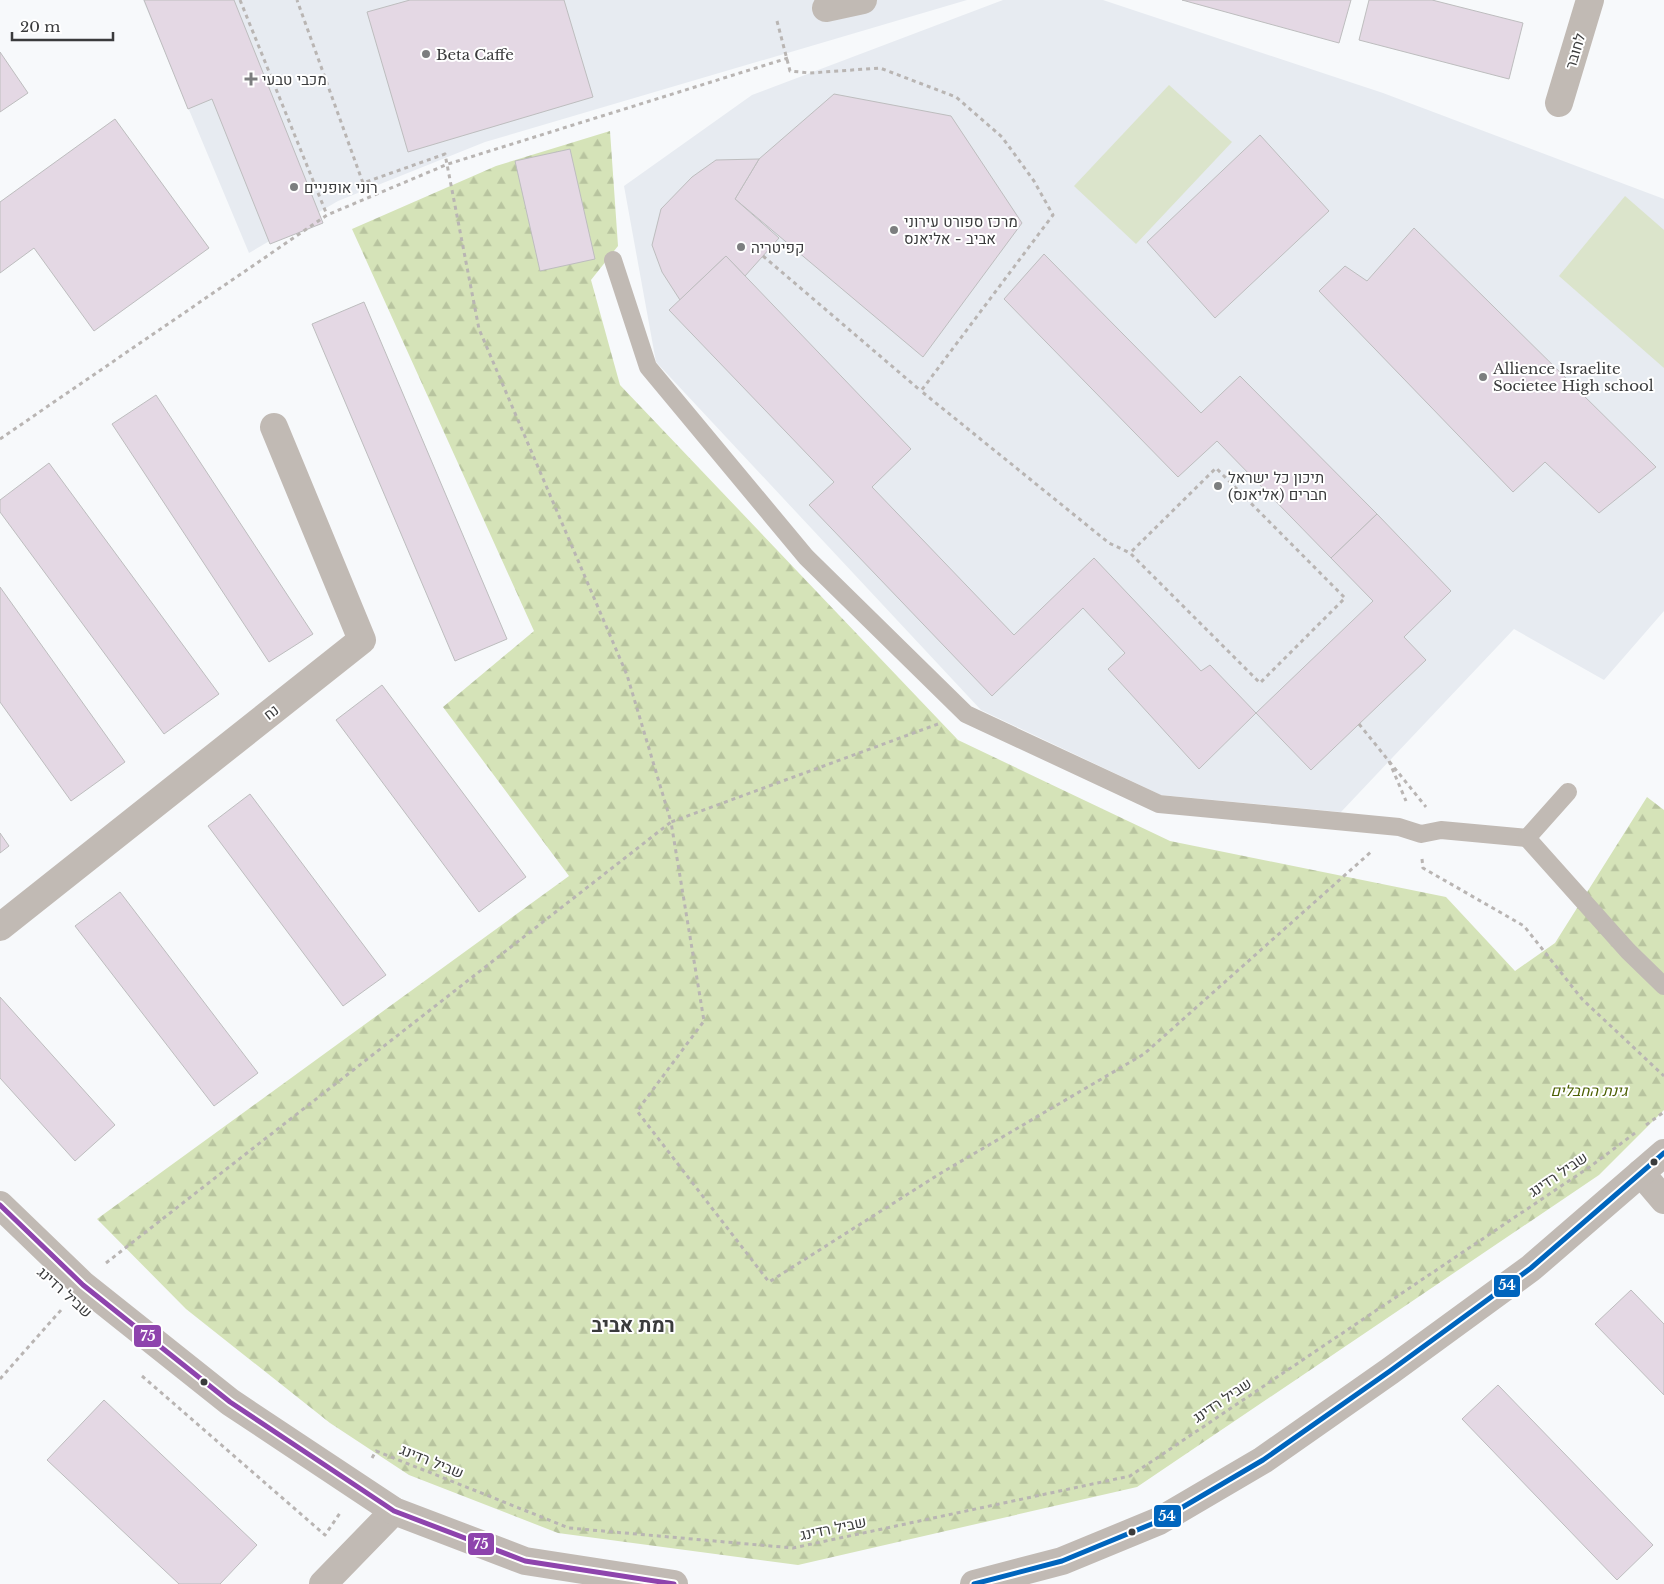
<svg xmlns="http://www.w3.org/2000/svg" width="1664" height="1584" viewBox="0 0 1664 1584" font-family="'Libre Baskerville',Heebo,serif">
	<defs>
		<pattern id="forest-firs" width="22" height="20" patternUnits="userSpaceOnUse" patternTransform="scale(1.25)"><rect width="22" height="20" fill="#d5e3b8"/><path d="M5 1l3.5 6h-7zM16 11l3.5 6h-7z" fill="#b8c49f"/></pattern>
	</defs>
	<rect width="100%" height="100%" fill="#f7f9fb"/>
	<!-- built -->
	<g fill="#e7ebf1">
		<path d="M143,0H967L485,142L338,201L249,253Z"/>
		<path d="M1003,0H1103L1383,93L1664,199V611L1604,680L1514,629L1341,812L1161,795L981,710L656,362L624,186L752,95Z"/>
	</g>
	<!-- green -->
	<g fill="#dbe4cb">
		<path d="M1169,85L1232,142L1136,244L1074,186Z"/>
		<path d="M1625,196L1664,230V368L1559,276Z"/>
	</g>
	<!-- forest -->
	<path fill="url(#forest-firs)" d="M610,131L618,246L591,280L620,385L958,740L1170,841L1446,897L1515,971L1555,943L1647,797L1664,810V1110L1599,1175L1137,1487L798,1565L558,1533L409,1475L330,1423L186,1309L97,1219L569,876L443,707L534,631L352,229L496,166Z"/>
	<!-- building -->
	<g fill="#e4d8e4" stroke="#bdbdbe">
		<path d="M144,0H234L323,223L270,244L212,99L188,109Z"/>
		<path d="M410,0H564L593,97L408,152L367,12Z"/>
		<path d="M1182,0H1351L1339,43Z"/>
		<path d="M1369,0H1432L1523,23L1509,79L1359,40Z"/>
		<path d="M0,52L28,93L0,112Z"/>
		<path d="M834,94L951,116L1022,223L923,357L735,199L759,159Z"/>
		<path d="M115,119L209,248L94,331L34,248L0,273V202Z"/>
		<path d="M1260,135L1329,211L1215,318L1147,242Z"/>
		<path d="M570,149L595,259L540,271L515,161Z"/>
		<path d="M759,159L735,199L779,238L745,276L726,256L680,300L662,272L652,245L661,209L692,177L716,160Z"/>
		<path d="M1414,228L1656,467L1599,513L1545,462L1513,492L1319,291L1345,266L1367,281Z"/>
		<path d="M1044,254L1201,413L1240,376L1377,514L1331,558L1217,441L1178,477L1004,299Z"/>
		<path d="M726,256L911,449L872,487L1014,635L1094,558L1201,671L1210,665L1256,713L1199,769L1108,669L1125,653L1083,608L992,696L809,505L834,482L669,310Z"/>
		<path d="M364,302L507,639L455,661L312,324Z"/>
		<path d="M156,395L313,634L269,662L112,424Z"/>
		<path d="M49,463L219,694L164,734L0,512V500Z"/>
		<path d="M1377,514L1451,591L1404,637L1426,660L1311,770L1256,713L1373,601L1331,558Z"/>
		<path d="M0,587L125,762L71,801L0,702Z"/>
		<path d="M382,685L526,877L479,912L336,720Z"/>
		<path d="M250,794L386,975L343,1006L208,826Z"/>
		<path d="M0,833L9,846L0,853Z"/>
		<path d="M120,892L258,1073L214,1106L75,926Z"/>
		<path d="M0,997L115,1125L75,1161L0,1078Z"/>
		<path d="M1631,1290L1664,1324V1395L1595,1324Z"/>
		<path d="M1498,1385L1653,1545L1617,1580L1462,1419Z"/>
		<path d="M104,1400L257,1545L220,1584H179L47,1460Z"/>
	</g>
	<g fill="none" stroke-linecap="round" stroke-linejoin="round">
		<!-- path -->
		<g stroke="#b9b5b3" stroke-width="3" stroke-dasharray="4 4" stroke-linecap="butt">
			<path d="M240,0L327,215"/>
			<path d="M777,21L790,71L810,73L880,68L956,97L1002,137L1034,181L1053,215L921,391L1109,543L1130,553L1260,683L1345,598L1216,468L1130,553"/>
			<path d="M763,256L921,391"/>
			<path d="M0,439L327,215L448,164L788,58"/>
			<path d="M938,724L671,822L704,1021L637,1111L769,1282L941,1173L1144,1054L1372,851"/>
			<path d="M1359,724L1426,807"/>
			<path d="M1389,761L1406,801"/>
			<path d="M1422,859L1423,868L1524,926L1582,999L1664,1076"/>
			<path d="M1646,1125L1664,1112"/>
			<path d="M106,1263L671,822L627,675L479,329L445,154L363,183L297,0"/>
			<path d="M142,1376L325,1535L340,1513"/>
			<path d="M0,1379L62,1309"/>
			<path d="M372,1458L376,1451L569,1528L793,1548L1130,1476L1591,1166L1635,1133"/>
		</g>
		<!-- service -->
		<g stroke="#c1bab4" stroke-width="18">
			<path d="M613,260L648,367L806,557L966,714L1159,804L1399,827L1421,834L1441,830L1527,838"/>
			<path d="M1568,792L1527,838L1628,951L1664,986"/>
		</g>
		<!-- minor -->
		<g stroke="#c1bab4" stroke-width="28">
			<path d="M826,8L863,0"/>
			<path d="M1559,103L1590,0"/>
			<path d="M0,927L362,640L274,427"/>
			<path d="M1641,1173L1664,1200"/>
			<path d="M323,1584L394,1511"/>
		</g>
		<!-- tertiary -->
		<g stroke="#c1bab4" stroke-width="28">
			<path d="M0,1205L83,1285L230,1402L394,1511L525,1561L674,1584"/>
			<path d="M974,1584L1062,1561L1159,1521L1263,1460L1390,1371L1531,1268L1664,1153"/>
		</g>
		<defs>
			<path id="bus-1" d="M0,1205L83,1285L230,1402L394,1511L525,1561L674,1584"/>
			<path id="bus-2" d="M974,1584L1062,1561L1159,1521L1263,1460L1390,1371L1531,1268L1664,1153"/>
		</defs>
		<!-- bus-1 casing -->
		<use href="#bus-1" stroke="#fff" stroke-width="9"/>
		<!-- bus-2 casing -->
		<use href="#bus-2" stroke="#fff" stroke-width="9"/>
		<!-- bus-1 -->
		<use href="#bus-1" stroke="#8e44ad" stroke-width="5"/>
		<!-- bus-2 -->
		<use href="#bus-2" stroke="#0065bd" stroke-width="5"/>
	</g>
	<!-- markers -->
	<g fill="#7c7e7f" stroke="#fff" stroke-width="2">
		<circle cx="426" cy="54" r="5"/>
		<path d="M248.5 71.5h5v5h5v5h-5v5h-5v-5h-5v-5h5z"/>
		<circle cx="294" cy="187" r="5"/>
		<circle cx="894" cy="230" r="5"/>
		<circle cx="741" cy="247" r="5"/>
		<circle cx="1483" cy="377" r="5"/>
		<circle cx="1218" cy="486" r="5"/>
	</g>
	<g fill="#3a3b3c" stroke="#fff" stroke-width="2">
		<circle cx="1654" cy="1162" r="4.5"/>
		<circle cx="204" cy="1382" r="4.5"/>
		<circle cx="1132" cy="1532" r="4.5"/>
	</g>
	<g text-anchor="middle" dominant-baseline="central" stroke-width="4" stroke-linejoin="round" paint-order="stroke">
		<!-- street labels -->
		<g font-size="15" fill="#3a3b3c" stroke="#fff">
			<text transform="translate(1575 51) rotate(-73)">לחובר</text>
			<text transform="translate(271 712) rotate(-38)">נח</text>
			<text transform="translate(1558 1174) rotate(-34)">שביל רדינג</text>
			<text transform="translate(65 1292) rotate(42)">שביל רדינג</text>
			<text transform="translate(1222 1400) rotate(-34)">שביל רדינג</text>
			<text transform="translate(432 1461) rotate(22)">שביל רדינג</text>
			<text transform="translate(833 1528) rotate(-12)">שביל רדינג</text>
		</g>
		<!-- poi labels -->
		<g font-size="15" fill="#3a3b3c" stroke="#fff" text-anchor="start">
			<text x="436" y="54">Beta Caffe</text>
			<text x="262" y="79">מכבי טבעי</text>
			<text x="304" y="187">רוני אופניים</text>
			<text x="904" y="221">מרכז ספורט עירוני<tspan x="904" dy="17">אביב - אליאנס</tspan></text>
			<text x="751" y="247">קפיטריה</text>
			<text x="1493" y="368">Allience Israelite<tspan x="1493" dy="17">Societee High school</tspan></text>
			<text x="1228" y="477">תיכון כל ישראל<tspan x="1228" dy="17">חברים (אליאנס)</tspan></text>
		</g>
		<!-- park labels -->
		<g font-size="15" font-style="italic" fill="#4c6003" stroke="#fff">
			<text x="1589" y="1090">גינת החבלים</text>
		</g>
		<!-- district labels -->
		<g font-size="20" font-weight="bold" fill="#3a3b3c" stroke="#fff">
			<text x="633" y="1325">רמת אביב</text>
		</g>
	</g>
	<g stroke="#fff" stroke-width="2">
		<rect x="1493" y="1274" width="28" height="24" rx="5" fill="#0065bd"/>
		<rect x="133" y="1324" width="29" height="24" rx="5" fill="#8e44ad"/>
		<rect x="1153" y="1504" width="29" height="24" rx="5" fill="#0065bd"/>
		<rect x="467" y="1532" width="28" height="24" rx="5" fill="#8e44ad"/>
	</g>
	<g font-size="14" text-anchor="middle" font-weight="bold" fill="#fff">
		<text x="1507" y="1290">54</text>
		<text x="148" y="1341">75</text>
		<text x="1167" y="1521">54</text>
		<text x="481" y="1549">75</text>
	</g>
	<!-- scale -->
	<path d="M12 32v8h101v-8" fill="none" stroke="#3a3b3c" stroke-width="2.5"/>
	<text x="20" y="32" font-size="15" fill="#3a3b3c" stroke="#ffffff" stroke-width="4" paint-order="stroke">20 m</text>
</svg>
